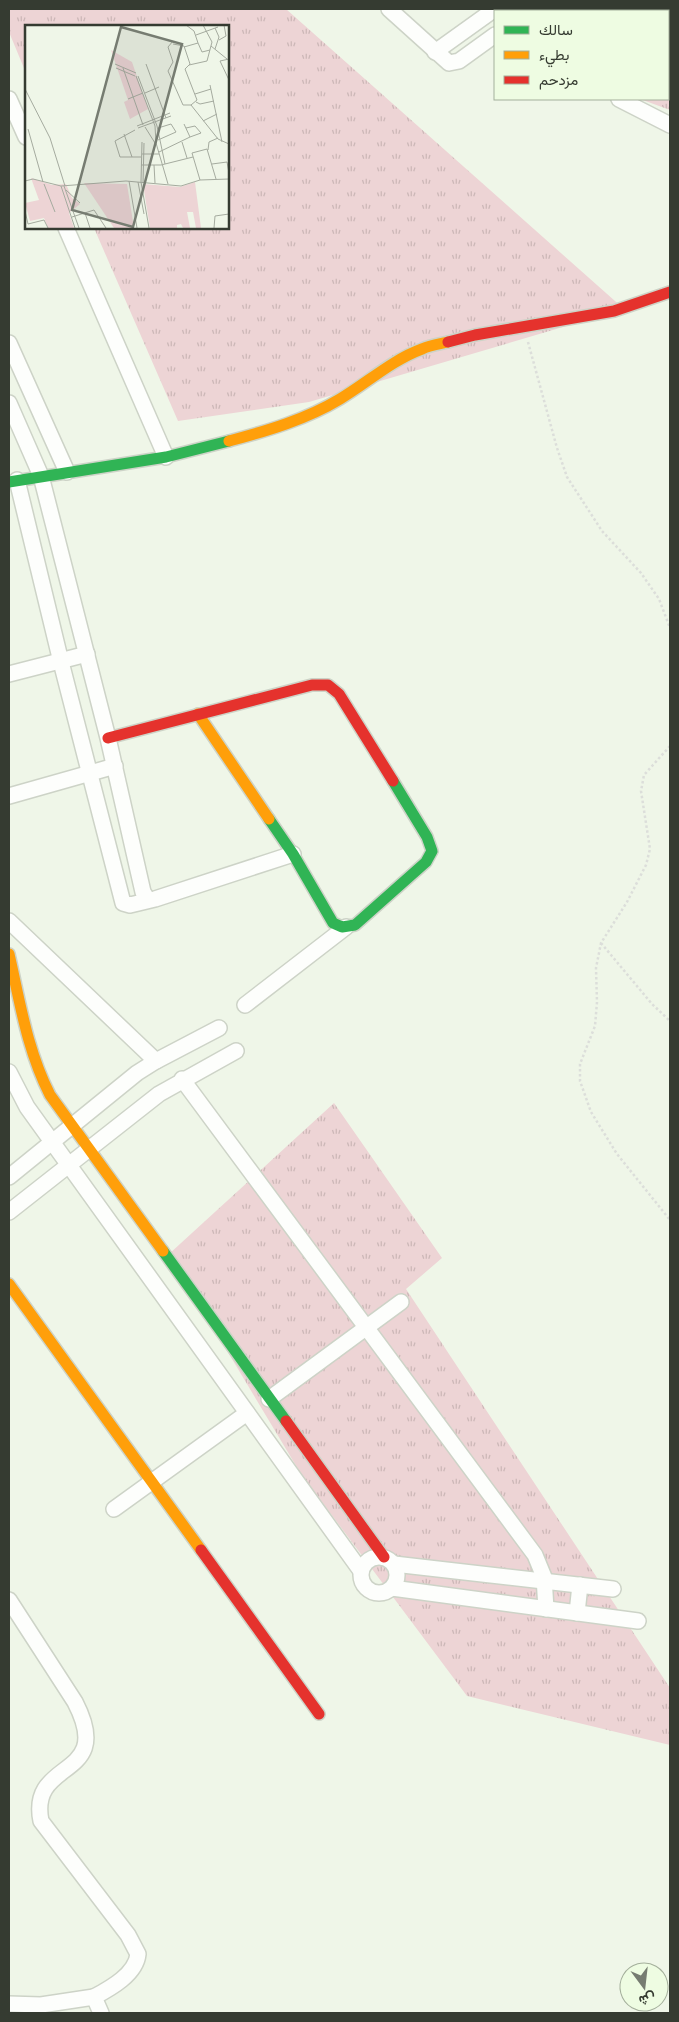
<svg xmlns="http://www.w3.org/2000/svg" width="679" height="2022" viewBox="0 0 679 2022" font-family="Barlow,Vazirmatn,sans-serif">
	<defs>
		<pattern id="grass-tufts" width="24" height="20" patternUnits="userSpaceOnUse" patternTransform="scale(1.25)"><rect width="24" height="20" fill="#edd4d5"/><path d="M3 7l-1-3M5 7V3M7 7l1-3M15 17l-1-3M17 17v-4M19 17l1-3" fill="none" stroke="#ccb7b7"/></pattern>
	</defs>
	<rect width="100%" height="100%" fill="#eff6e8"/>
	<!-- grass -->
	<g fill="url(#grass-tufts)">
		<path d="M9,9H286L624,309L309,402L178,421L94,228H228V26H26V73L9,32Z"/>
		<path d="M667,9H670V110L640,99H668V11H665Z"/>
		<path d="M334,1103L442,1258L406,1289L670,1688V1745L467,1696L301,1474L169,1254Z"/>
	</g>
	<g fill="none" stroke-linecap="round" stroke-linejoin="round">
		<defs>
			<g id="street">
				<path d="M389,9L449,63L459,61L495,35"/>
				<path d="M529,11L533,9"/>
				<path d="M435,52L495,9"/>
				<path d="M9,99L26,137"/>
				<path d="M619,99L670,125"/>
				<path d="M66,228L166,457"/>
				<path d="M9,343L67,472"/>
				<path d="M9,403L41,476L108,738L143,892L148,900"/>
				<path d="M17,480L61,662L123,903L130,905L155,899L293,854"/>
				<path d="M9,674L87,654"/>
				<path d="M9,796L115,766"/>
				<path d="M9,921L156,1061"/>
				<path d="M245,1005L346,927"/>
				<path d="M9,1072L27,1107L361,1571"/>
				<path d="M182,1079L535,1555L544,1577L546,1609"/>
				<path d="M9,1177L137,1073L156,1061L219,1028"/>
				<path d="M9,1212L159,1094L236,1051"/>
				<path d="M269,1399L401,1302"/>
				<path d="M114,1509L247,1413"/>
				<circle cx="379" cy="1575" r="18"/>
				<path d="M394,1564L613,1589"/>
				<path d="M392,1588L638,1621"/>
				<path d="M9,1600L75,1702C116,1781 28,1757 41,1821L128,1935L138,1954C136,1974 111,1988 94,1997L101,2013"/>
				<path d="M577,1613L580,1585"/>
				<path d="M9,2004L41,2005L94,1997"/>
			</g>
			<g id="fast">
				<path d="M9,482L166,457L229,441"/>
				<path d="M269,819L293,854L333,923L342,927L355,925L426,862L432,851L427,837L393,781"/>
				<path d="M163,1251L286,1421"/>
			</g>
			<g id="slow">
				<path d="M229,441C267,431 307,419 340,399C367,383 392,360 422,349C430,345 439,344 448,342"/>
				<path d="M198,714L269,819"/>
				<path d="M9,954C20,1002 27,1050 50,1095L163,1251"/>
				<path d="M9,1284L201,1550"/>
			</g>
			<g id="jam">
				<path d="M448,342L475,335L614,311L670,292"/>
				<path d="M108,738L312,685H328L339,694L393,781"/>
				<path d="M286,1421L384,1557"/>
				<path d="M201,1550L319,1714"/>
			</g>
		</defs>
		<!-- street casing -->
		<use href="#street" stroke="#cdd3c7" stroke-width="18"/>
		<!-- fast casing -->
		<use href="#fast" stroke="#cdd3c7" stroke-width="14"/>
		<!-- slow casing -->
		<use href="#slow" stroke="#cdd3c7" stroke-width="14"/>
		<!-- jam casing -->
		<use href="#jam" stroke="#cdd3c7" stroke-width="14"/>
		<!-- path -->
		<g stroke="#dcdeda" stroke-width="2.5" stroke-dasharray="2.5 2.5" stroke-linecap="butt">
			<path d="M528,342L557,448L567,477L602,531L641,573L659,599L670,628"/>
			<path d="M670,746L644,775L641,791L650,849L646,865L627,902L601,943L596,968L597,1002L595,1026L580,1064V1081L591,1112L617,1154L670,1220"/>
			<path d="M601,943L652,1004L670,1021"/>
		</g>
		<!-- street -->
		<use href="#street" stroke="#fdfefc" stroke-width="15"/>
		<!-- fast -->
		<use href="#fast" stroke="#30b455" stroke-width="11"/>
		<!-- slow -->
		<use href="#slow" stroke="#ff9f0a" stroke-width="11"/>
		<!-- jam -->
		<use href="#jam" stroke="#e5322d" stroke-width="11"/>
	</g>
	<!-- overview -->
	<g transform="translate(25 25)">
		<rect width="204" height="204" fill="#eff6e8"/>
		<path d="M86,25L107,37L123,84L105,94L99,77L103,75ZM6,153L27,160L41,159L47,173L55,179L44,188L49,203H23L19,193L5,196L0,178L14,175ZM170,157L176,203H171L168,187H162L165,203H158L156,199L152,200V203H125L118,159L155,162ZM59,158L102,159L109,203H89Z" fill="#edd4d5"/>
		<path fill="none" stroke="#a5ab9f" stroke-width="1" d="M190,3L194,12L190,24M171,10L193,2M194,15L201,11L199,0M148,16L143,22L148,37L143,46L158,80H166L172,75L160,44L165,39L159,21L148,19M173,18L177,27L185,25M186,21L202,34M159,22L173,18L169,6L161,0M204,34L195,36L204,55M90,39L111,48M121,39L141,93M164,40L182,36L187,17L178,0M91,43L110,51M98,43L118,100M111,51L130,101L131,118L143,159M113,51L132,101L140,139M185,60L197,117M0,64L25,113L40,161M120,68L134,62M170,69L186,64M103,74L118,68M171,77L175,79L189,76M166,80L193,114L204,119M178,96L192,89M112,101L145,88M120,102L130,118M113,103L146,91M161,103L170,101L176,108L165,112M3,104L18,157M110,105L90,116L95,132H116M99,109L107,132M133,115L151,107L146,99L133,103M117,117L116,157L124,203M157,117L162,133M183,125L184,117L193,113M134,127L165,112L159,99M117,129H134M187,139L202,137L204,148M116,140H136L168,132M129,140L130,158M175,155L167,128L182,124L191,154M0,156L8,154L36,161L101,156L156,161L175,155L204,154M104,156L112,203M113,157L119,189M118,158L119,118M19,159L30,187M36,161L50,203M39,161L54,203M41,165L55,178M0,186L3,199L19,195L23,203M60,188L65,203M47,192L69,185L81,203M189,203L190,191L204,189"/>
		<path fill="#767c71" fill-opacity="0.15" stroke="#767c71" stroke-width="2.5" d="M96,2L157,19L108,202L47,185Z"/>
		<rect width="204" height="204" fill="none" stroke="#353b31" stroke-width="2.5"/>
	</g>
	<!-- border -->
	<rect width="679" height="2022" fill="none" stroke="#353b31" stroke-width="20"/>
	<!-- legend -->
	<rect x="494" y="10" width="175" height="90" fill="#eefce2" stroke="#a4af9b"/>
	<rect x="504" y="26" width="25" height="8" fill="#30b455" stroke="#a4af9b"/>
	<text x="539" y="35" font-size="15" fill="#353b31">سالك</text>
	<rect x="504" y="51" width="25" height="8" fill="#ff9f0a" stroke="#a4af9b"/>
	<text x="539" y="60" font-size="15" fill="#353b31">بطيء</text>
	<rect x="504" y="76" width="25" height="8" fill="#e5322d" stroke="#a4af9b"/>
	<text x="539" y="85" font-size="15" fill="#353b31">مزدحم</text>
	<!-- north arrow -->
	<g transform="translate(644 1987) rotate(165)"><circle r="24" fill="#eefce2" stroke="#a4af9b"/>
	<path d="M0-4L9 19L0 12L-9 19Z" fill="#767c71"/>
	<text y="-8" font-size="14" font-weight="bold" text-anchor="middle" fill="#353b31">ش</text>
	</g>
</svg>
